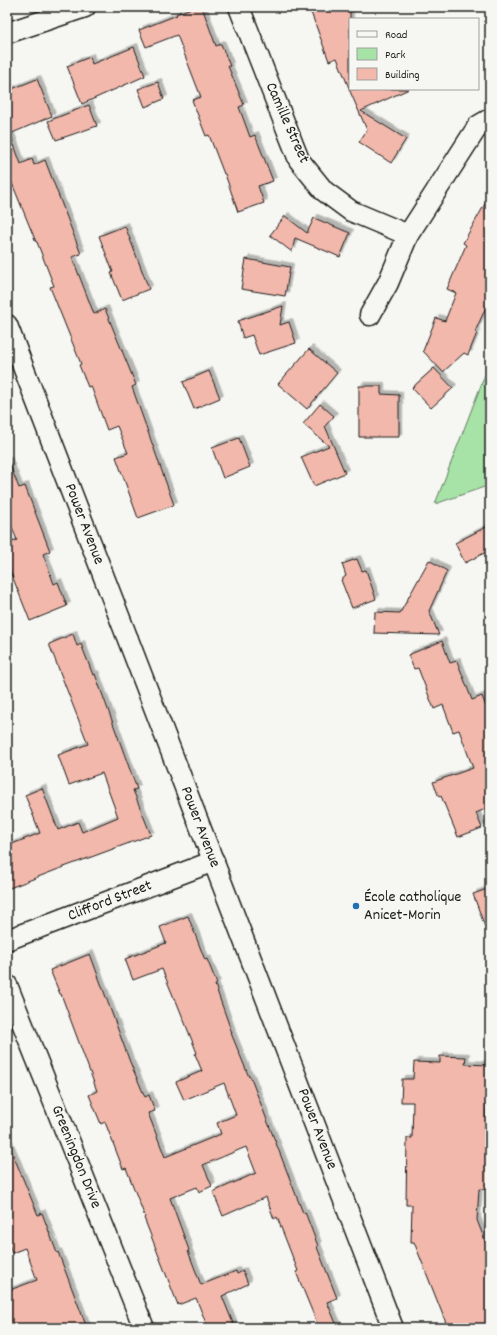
<svg xmlns="http://www.w3.org/2000/svg" width="497" height="1335" viewBox="0 0 497 1335" font-family="Dekko,sans-serif">
	<defs>
		<filter id="shadow"><feDropShadow dx="3.5" dy="-3.5" stdDeviation="0" flood-color="#0004"/></filter>
	</defs>
	<rect width="100%" height="100%" fill="#f6f6f2"/>
	<filter id="ink" filterUnits="userSpaceOnUse"><feTurbulence type="fractalNoise" baseFrequency=".025" numOctaves="2"/><feDisplacementMap in="SourceGraphic" scale="8" xChannelSelector="R" yChannelSelector="G"/><feConvolveMatrix kernelMatrix="1 2 1 2 8 2 1 2 1" color-interpolation-filters="sRGB"/></filter>
	<g filter="url(#ink)">
		<!-- green -->
		<path fill="#a7e2a7" stroke="#627f62" d="M490,362V485L435,504Z"/>
		<!-- building -->
		<g fill="#f2b8ab" stroke="#1c1c1c" filter="url(#shadow)">
			<path d="M194,7H202L216,46L221,44L230,66H228L244,105L239,107L250,137L255,135L273,181L258,186L264,203L238,212L225,174H224L209,135L206,136L192,100L201,97L177,35L146,47L139,30L177,15L176,14Z"/>
			<path d="M309,7H350V87L349,88L337,58L329,61Z"/>
			<path d="M134,47L145,76L82,104L67,66L90,57L92,64Z"/>
			<path d="M37,79L52,116L10,134L21,164L32,159L34,165L45,160L81,254L72,257L94,314L105,309L136,385L132,387L174,505L138,518L116,457L128,453L117,426L107,430L91,386L88,387L79,365L81,364L50,287L54,286L37,242H36L7,171V91Z"/>
			<path d="M158,82L164,99L145,107L138,89Z"/>
			<path d="M349,89H409L361,111L406,139L391,163L359,142L367,130Z"/>
			<path d="M89,105L97,126L56,140L48,121Z"/>
			<path d="M490,195V298L475,332L477,333L468,355L464,353L443,372L423,351L436,318L445,321L456,293L447,289L466,245L463,243Z"/>
			<path d="M285,216L307,233L314,218L350,233L340,257L295,238L292,252L270,235Z"/>
			<path d="M125,226L149,289L122,300L111,273L113,272L99,236Z"/>
			<path d="M246,259L290,267L285,296L241,289Z"/>
			<path d="M283,306L280,325L289,322L296,343L259,355L252,335L243,338L238,321Z"/>
			<path d="M309,349L337,373L307,409L278,384Z"/>
			<path d="M434,368L453,388L431,408L412,388Z"/>
			<path d="M209,371L220,398L194,409L183,382Z"/>
			<path d="M359,386H381V394L399,395V437H359Z"/>
			<path d="M320,404L334,416L325,426L345,473L314,486L301,457L329,446L303,424Z"/>
			<path d="M239,438L250,467L223,478L212,448Z"/>
			<path d="M7,460H8L19,488L25,486L50,551L43,554L54,584L58,582L67,606L30,621L7,563V544L17,540L7,515Z"/>
			<path d="M490,525V550L465,563L455,543Z"/>
			<path d="M357,559L362,571L366,570L376,599L352,608L341,580L346,576L342,564Z"/>
			<path d="M429,560L447,571L429,611L439,635L374,633L375,612L400,613Z"/>
			<path d="M73,634L77,646L81,644L93,675L95,674L137,789L133,790L151,835L56,870L7,889V846L40,833L25,795L42,788L58,830L78,822L82,832L118,817L102,773L69,785L58,755L88,744L49,644Z"/>
			<path d="M442,641L450,663L457,661L472,700L482,696L490,717V807L476,813L482,828L458,837L441,796L439,797L433,782L473,768L459,730L453,732L443,705L434,709L418,668L414,669L408,655Z"/>
			<path d="M490,888V934L488,935L473,894Z"/>
			<path d="M188,916L205,960L207,959L217,984L215,985L232,1033H231L249,1077L250,1076L303,1213L305,1212L318,1246L317,1247L337,1298L327,1302L338,1328H319L296,1272L298,1271L277,1217L274,1219L266,1197L223,1216L213,1192L256,1173L246,1147L203,1165L212,1186L199,1192L197,1187L170,1198L189,1250L188,1251L201,1285L236,1271L237,1274L243,1271L248,1284L222,1296L235,1328H208L196,1298L178,1305L144,1218L145,1217L126,1168L123,1169L105,1122L101,1124L89,1095L97,1091L61,994H60L50,970L90,954L130,1062L145,1097L149,1095L155,1111L148,1113L165,1157L221,1134L217,1123L236,1115L224,1083L184,1100L176,1082L202,1071L195,1054L197,1053L175,998H174L162,969L133,980L125,959L166,943L160,927Z"/>
			<path d="M440,1056L466,1057L465,1064L488,1065L486,1118H490V1190L479,1189L477,1220L490,1254V1328H448L414,1242H411L412,1205H406L407,1138H412L413,1102H401L402,1079H413L414,1062L440,1063Z"/>
			<path d="M7,1140L38,1215L42,1213L57,1253L58,1252L87,1328H7V1291L37,1280L25,1248L12,1253L7,1241Z"/>
		</g>
		<g fill="none" stroke-linecap="round" stroke-linejoin="round">
			<defs>
				<g id="minor">
					<path d="M239,7L299,160L324,191L351,211L408,235"/>
					<path d="M7,33L85,7"/>
					<path d="M370,315L388,283L408,235L478,126L490,119"/>
					<path d="M7,325L393,1328"/>
					<path d="M7,940L214,861"/>
					<path d="M7,985L144,1328"/>
				</g>
			</defs>
			<!-- minor casing -->
			<use href="#minor" stroke="#1c1c1c" stroke-width="23"/>
			<!-- minor -->
			<use href="#minor" stroke="#f6f6f2" stroke-width="20"/>
		</g>
	</g>
	<!-- markers -->
	<circle fill="#1f6fb2" stroke="#f6f6f2" stroke-width="1.5" cx="356" cy="906" r="4"/>
	<g text-anchor="middle" dominant-baseline="central" stroke-width="3" stroke-linejoin="round" paint-order="stroke">
		<!-- street labels -->
		<g font-size="16" fill="#1c1c1c" stroke="#f6f6f2">
			<text transform="translate(287 123) rotate(66)">Camille Street</text>
			<text transform="translate(84 524) rotate(69)">Power Avenue</text>
			<text transform="translate(200 827) rotate(69)">Power Avenue</text>
			<text transform="translate(110 901) rotate(-21)">Clifford Street</text>
			<text transform="translate(317 1129) rotate(69)">Power Avenue</text>
			<text transform="translate(76 1157) rotate(68)">Greeningdon Drive</text>
		</g>
		<!-- poi labels -->
		<g font-size="16" fill="#1c1c1c" stroke="#f6f6f2" text-anchor="start">
			<text x="364" y="897">École catholique<tspan x="364" dy="18">Anicet-Morin</tspan></text>
		</g>
	</g>
	<!-- margin -->
	<rect width="497" height="1335" fill="none" stroke="#f6f6f2" stroke-width="24"/>
	<rect x="12" y="12" width="473" height="1311" fill="none" stroke="#1c1c1c" stroke-width="1.5" filter="url(#ink)"/>
	<!-- legend -->
	<rect x="349" y="18" width="130" height="72" fill="#f6f6f2" stroke="#9f9f9c"/>
	<rect x="357" y="31" width="20" height="6" fill="#f6f6f2" stroke="#9f9f9c"/>
	<text x="385" y="38" font-size="12" fill="#1c1c1c">Road</text>
	<rect x="357" y="48" width="20" height="12" fill="#a7e2a7" stroke="#9f9f9c"/>
	<text x="385" y="58" font-size="12" fill="#1c1c1c">Park</text>
	<rect x="357" y="68" width="20" height="12" fill="#f2b8ab" stroke="#9f9f9c"/>
	<text x="385" y="78" font-size="12" fill="#1c1c1c">Building</text>
</svg>
